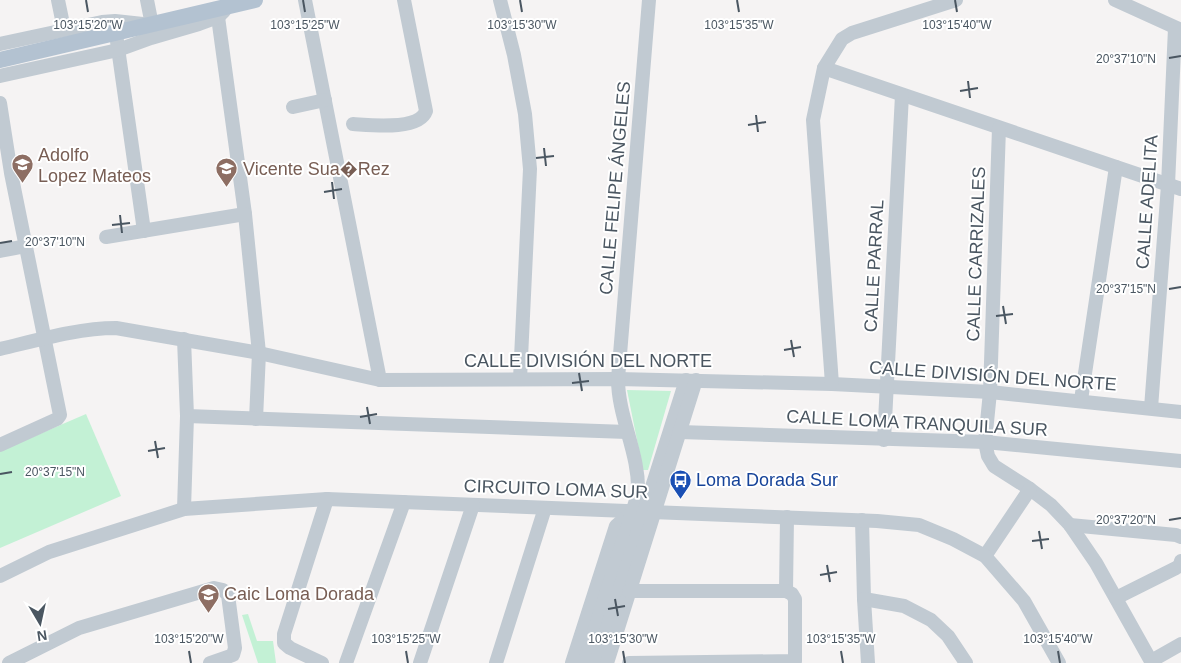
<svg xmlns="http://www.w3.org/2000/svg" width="1181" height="663" viewBox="0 0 1181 663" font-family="Arial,sans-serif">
	<rect width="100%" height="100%" fill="#f5f3f3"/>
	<!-- green -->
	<g fill="#c3f1d5">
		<path d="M627,390L671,391L648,470H643Z"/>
		<path d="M86,414L121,496L0,548V451Z"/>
		<path d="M248,614L257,641H273L276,663H258L242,615Z"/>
	</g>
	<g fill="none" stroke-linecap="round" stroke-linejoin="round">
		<!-- minor -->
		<g stroke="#c1cad2" stroke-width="14">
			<path d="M58,0L64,29"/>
			<path d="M305,0L380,380"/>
			<path d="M500,0L514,55L525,114L530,169L520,379"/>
			<path d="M1115,0L1181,30"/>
			<path d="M218,17L245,214L259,353L256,419"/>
			<path d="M117,41L144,231"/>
			<path d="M0,44L102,22L115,21L152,25L147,0"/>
			<path d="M824,68L1181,189"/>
			<path d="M0,76L118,50L151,38L199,24L218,17L224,11"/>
			<path d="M0,103L11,173L60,415L57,419L0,445"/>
			<path d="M293,107L325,100"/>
			<path d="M353,124C370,125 419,131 426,111L404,0"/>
			<path d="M999,128L990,392L985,442L988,456L994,466L1030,489L1051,505L1070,525L1096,563L1152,663"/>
			<path d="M106,237L245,214"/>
			<path d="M0,251L26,246"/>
			<path d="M184,339L187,416L184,509"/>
			<path d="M0,349C38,340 78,328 116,328L259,353L380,380L618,379L832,384L990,392L1181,412"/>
			<path d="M832,384L813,120L824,68L842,39L852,33L956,0"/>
			<path d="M1081,400L1116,167"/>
			<path d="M1151,408L1168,185L1175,28"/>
			<path d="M187,416L627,432"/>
			<path d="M680,432L985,442L1181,461"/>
			<path d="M884,440L902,95"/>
			<path d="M862,520L864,599L868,663"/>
			<path d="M1070,525L1176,535L1181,537"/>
			<path d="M985,556L1030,489"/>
			<path d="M0,576L49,552L184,509L327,499L877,521L919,525L953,539L985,556L1024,601L1059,663"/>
			<path d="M786,591L787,517"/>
			<path d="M1116,598L1176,568L1180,565L1181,561"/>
			<path d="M864,599L904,606L931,620L948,636L966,663"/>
			<path d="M1151,661L1181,644"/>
			<path d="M9,663L79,628L214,588L223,590L228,595L235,648L233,655L210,663"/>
			<path d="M322,663L290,648L284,643V634L327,499"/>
			<path d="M346,663L404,502"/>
			<path d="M420,663L473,505"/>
			<path d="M496,663L545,508"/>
			<path d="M572,663L616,526L632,512"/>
			<path d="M584,663L638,494C640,454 618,418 618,379L649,0"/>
			<path d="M596,663L686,380"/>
			<path d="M607,663L696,380"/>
			<path d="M629,663L795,661V599L792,594L786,591H629"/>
		</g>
		<!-- major -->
		<path stroke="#b3c2d1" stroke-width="16" d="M0,60L255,0"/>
	</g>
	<!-- ticks -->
	<path fill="none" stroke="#4a5661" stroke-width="2" d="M86,0L88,12M303,0L305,12M520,0L522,12M737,0L739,12M955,0L957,12M1169,58L1181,56M968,81L970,98M960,91L978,88M756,115L758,132M748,125L766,122M544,148L546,166M536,158L554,156M332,182L334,199M324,192L342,189M120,215L122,233M112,225L130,223M0,243L12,241M1169,289L1181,287M1003,306L1006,324M996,316L1013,314M791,340L794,357M784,350L801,347M579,373L582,391M572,383L589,381M367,407L370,424M360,417L377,414M155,441L158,458M148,451L165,448M0,474L12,472M1169,520L1181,518M1039,531L1042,549M1032,541L1049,539M827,565L830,582M820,575L837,572M615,599L618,616M608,609L625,606M189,651L191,663M406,651L408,663M623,651L625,663M841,651L843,663M1058,651L1060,663"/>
	<!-- icons -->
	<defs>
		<symbol id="school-pin" viewBox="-11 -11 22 30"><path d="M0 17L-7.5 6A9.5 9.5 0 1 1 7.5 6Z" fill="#8d6e63" stroke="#fff"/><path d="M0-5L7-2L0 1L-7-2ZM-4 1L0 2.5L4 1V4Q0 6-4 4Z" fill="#fff"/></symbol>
		<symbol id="bus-pin" viewBox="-11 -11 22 30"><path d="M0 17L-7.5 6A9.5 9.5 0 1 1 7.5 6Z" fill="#1a4fb4" stroke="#fff"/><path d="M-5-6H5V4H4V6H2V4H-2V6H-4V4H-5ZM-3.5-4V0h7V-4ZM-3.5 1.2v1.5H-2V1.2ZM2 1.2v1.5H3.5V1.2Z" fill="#fff"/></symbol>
	</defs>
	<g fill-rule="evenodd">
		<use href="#school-pin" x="10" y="152" width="25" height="34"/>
		<use href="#school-pin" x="214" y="156" width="25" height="34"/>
		<use href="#bus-pin" x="668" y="468" width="25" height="34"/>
		<use href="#school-pin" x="196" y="582" width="25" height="34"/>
	</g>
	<g text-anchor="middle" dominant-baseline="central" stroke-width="4" stroke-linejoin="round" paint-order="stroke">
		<!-- education labels -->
		<g font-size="18" fill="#785e54" stroke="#fff" text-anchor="start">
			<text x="38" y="155">Adolfo<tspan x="38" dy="21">Lopez Mateos</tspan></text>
			<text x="243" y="169">Vicente Sua�Rez</text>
			<text x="224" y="594">Caic Loma Dorada</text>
		</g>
		<!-- street labels -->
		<g font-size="18" fill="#4a5661" stroke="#fff">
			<text transform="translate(615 188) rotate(-85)">CALLE FELIPE ÁNGELES</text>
			<text transform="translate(1147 202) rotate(-86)">CALLE ADELITA</text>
			<text transform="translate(976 254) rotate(-88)">CALLE CARRIZALES</text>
			<text transform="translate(874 266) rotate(-87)">CALLE PARRAL</text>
			<text x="588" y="361">CALLE DIVISIÓN DEL NORTE</text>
			<text transform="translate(993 376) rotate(4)">CALLE DIVISIÓN DEL NORTE</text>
			<text transform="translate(917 423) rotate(3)">CALLE LOMA TRANQUILA SUR</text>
			<text transform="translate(556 489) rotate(2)">CIRCUITO LOMA SUR</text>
		</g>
		<!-- transit labels -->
		<g font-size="18" fill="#164399" stroke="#fff" text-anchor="start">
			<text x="696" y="480">Loma Dorada Sur</text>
		</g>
	</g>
	<g font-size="12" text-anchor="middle" fill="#4a5661" stroke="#fff" stroke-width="4" stroke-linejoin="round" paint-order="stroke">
		<text x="88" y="29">103°15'20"W</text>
		<text x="305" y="29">103°15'25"W</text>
		<text x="522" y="29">103°15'30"W</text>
		<text x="739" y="29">103°15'35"W</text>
		<text x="957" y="29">103°15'40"W</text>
		<text x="1126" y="63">20°37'10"N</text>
		<text x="55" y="246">20°37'10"N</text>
		<text x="1126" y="293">20°37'15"N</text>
		<text x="55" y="476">20°37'15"N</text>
		<text x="1126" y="524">20°37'20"N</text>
		<text x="189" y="643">103°15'20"W</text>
		<text x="406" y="643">103°15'25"W</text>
		<text x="623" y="643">103°15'30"W</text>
		<text x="841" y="643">103°15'35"W</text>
		<text x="1058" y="643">103°15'40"W</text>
	</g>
	<!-- north arrow -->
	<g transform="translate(40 623) rotate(171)" stroke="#ffffff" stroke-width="4" paint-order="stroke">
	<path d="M0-4L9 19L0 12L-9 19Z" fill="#4a5661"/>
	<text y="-8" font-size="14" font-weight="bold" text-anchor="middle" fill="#4a5661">N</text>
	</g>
</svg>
